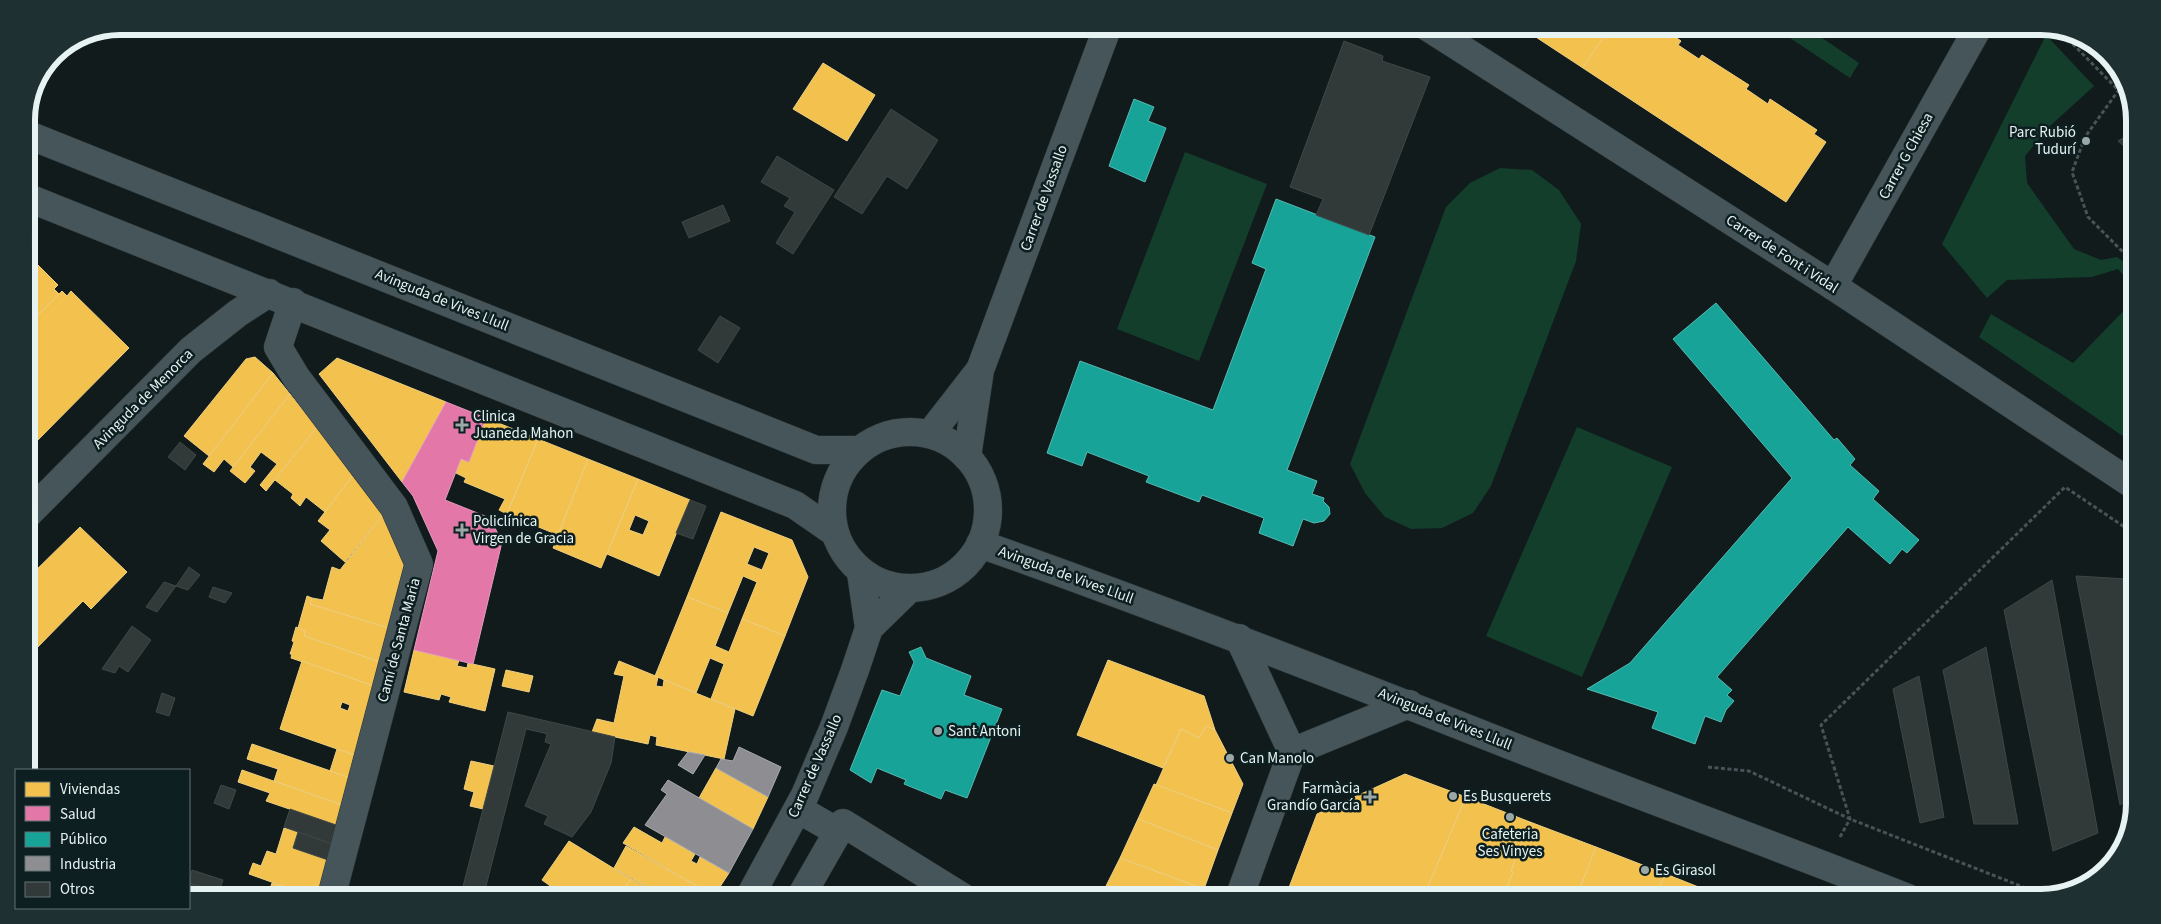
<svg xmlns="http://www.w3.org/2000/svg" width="2161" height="924" viewBox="0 0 2161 924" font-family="'Source Sans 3',sans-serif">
	<rect width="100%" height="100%" fill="#111b1c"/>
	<!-- green -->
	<g fill="#133e2c">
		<path d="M1772,26H1810L1809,29L1859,63L1850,78Z"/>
		<path d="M2046,35L2094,86L2050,126L2025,156L2027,183L2074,249L2101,260L2117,257L2135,270V288L2118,269L2092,277L2007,280L1987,298L1942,244Z"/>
		<path d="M1185,152L1267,184L1199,361L1117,329Z"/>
		<path d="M1500,168L1532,170L1559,190L1581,224L1576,261L1491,486L1473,513L1442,528L1411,529L1385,517L1365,493L1350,464L1446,207L1470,183Z"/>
		<path d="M2135,299V430L2127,439L1979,337L1991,314L2073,363Z"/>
		<path d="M1577,427L1672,467L1582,677L1486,636Z"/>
	</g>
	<!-- homes -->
	<g fill="#f2c14e" stroke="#efd080" fill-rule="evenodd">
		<path d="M1519,26H1611L1583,68Z"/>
		<path d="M1611,26H1659L1681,41L1678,45L1699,59L1702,55L1749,85L1746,89L1768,104L1770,99L1817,130L1814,134L1826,142L1786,202L1583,68Z"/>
		<path d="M823,63L875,95L847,141L793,109Z"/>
		<path d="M26,253L58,285L54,289L59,294L26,327Z"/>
		<path d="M62,291L67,296L71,291L129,348L31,447L26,442V327Z"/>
		<path d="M255,357L273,373L209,456L184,436L246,359Z"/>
		<path d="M337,358L446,402L402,482L319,374Z"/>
		<path d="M273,373L290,394L233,467L224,459L214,472L203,464Z"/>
		<path d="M290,394L317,427L266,491L260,485L277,464L261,452L250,467L255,471L245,483L230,471Z"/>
		<path d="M486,418L538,439L507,514L499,510L505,499L464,482L466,478L456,473L461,459L469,462Z"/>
		<path d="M317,427L354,474L325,512L306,497L300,506L291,498L293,494L275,480Z"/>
		<path d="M538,439L588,459L558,535L507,514Z"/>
		<path d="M588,459L638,479L601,568L553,548Z"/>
		<path d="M354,474L385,512L345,562L321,541L330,530L318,521Z"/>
		<path d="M638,479L690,500L659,576L607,554ZM635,515L649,521L643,535L629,530Z"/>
		<path d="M385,512L406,556L388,628L310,604L312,598L323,600L332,567L340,570Z"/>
		<path d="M721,512L792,540L808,577L785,636L742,619L757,582L743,576L728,613L687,597ZM754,547L769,553L762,570L747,564Z"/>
		<path d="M80,527L127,572L91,609L83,601L31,654L33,656L26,663V580Z"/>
		<path d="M307,596L312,598L310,604L388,628L380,662L304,636L305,631L298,628Z"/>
		<path d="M687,597L728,613L715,646L729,652L742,619L785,636L753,716L711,699L724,664L710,658L696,693L655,676Z"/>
		<path d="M296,627L305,631L304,636L380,662L374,686L291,658L292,654H290L294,642L292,641Z"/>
		<path d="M414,650L459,660L457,666L467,668L468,663L495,669L485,711L449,702L451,697L441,694L439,700L404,692Z"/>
		<path d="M1108,660L1204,696L1215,730L1206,726L1199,738L1181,729L1163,768L1077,735Z"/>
		<path d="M302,661L374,686L357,756L280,729ZM342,702L350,705L348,711L340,708Z"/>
		<path d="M619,661L658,677L656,686L663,687L664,680L735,709L724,759L656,745L657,737L650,735L648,744L592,732L597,719L614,723L624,676L614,674Z"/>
		<path d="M506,670L533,676L529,692L502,686Z"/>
		<path d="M1206,726L1215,730L1243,784L1232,813L1156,785L1181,729L1199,738Z"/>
		<path d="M252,744L351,778L345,806L274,781L278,769L247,759Z"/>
		<path d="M337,749L357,756L351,778L330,771Z"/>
		<path d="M471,761L494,766L483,809L470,806L474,792L464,789Z"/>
		<path d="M716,768L768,797L753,829L699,798Z"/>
		<path d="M242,770L345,806L339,826L266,801L270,793L238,782Z"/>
		<path d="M1405,774L1466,797L1423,898H1285L1317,814Z"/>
		<path d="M1154,784L1232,813L1218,850L1138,819Z"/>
		<path d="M1466,797L1530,822L1511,871L1513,872L1507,887L1505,886L1500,898H1423Z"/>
		<path d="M1138,819L1218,850L1204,889L1120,858Z"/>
		<path d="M1530,822L1596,847L1576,898H1500L1505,886L1507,887L1513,872L1511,871Z"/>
		<path d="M634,827L662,843L665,837L695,854L691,861L697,864L700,857L729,873L714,896L623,843Z"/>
		<path d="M284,828L298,832L293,848L331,861L322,898H316L249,874L253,863L261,866L267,851L276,854Z"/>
		<path d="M569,841L631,879L619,898H567L542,880Z"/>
		<path d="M626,846L709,893L707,898H665L614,868Z"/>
		<path d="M1596,847L1666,874L1654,898H1576Z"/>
		<path d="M1120,858L1204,889L1200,898H1131L1105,888Z"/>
		<path d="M1666,874L1721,896L1725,898H1654Z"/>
		<path d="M631,879L645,887L665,898H631L622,892Z"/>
		<path d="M272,883L294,890L316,898H267Z"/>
		<path d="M1105,888L1131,898H1101Z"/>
	</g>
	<!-- health -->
	<path fill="#e377a8" stroke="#e49cbe" d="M446,402L486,418L469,462L461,459L445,500L490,518L502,542L473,664L414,650L438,551L413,496L402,482Z"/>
	<!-- public -->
	<g fill="#17a398" stroke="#55bbb3">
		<path d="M1134,99L1154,107L1148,121L1166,128L1145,182L1109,166Z"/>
		<path d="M1276,199L1375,237L1287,470L1317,481L1312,494L1324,498L1323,501L1329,507L1330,514L1324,521L1314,523L1303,519L1293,546L1259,533L1264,518L1202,495L1199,502L1146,482L1149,476L1087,452L1082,466L1047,453L1080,361L1213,410L1266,269L1252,263Z"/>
		<path d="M1716,303L1834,440L1837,438L1855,459L1850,465L1879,491L1873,499L1919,540L1907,553L1902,549L1890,564L1848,527L1717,677L1732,690L1727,695L1734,701L1726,710L1721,722L1705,716L1695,744L1652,728L1658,712L1587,689L1630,663L1792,478L1673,339Z"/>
		<path d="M921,647L926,658L971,676L964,695L1002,709L967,798L945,790L941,799L904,784L906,780L877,768L871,783L850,770L882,690L900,696L914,662L909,652Z"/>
	</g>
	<!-- industry -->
	<g fill="#8d8d92" stroke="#a8abaf">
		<path d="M739,747L781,767L768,797L716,768L721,759L733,761Z"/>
		<path d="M688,752L705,755L693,774L678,765Z"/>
		<path d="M668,780L753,829L729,873L645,825L667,794L661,790Z"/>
	</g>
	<!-- building -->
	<g fill="#313939" stroke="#3f4747">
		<path d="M1344,41L1383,56L1382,61L1430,77L1369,235L1316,215L1323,199L1290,187Z"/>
		<path d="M891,109L938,140L907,189L887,176L862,214L834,197Z"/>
		<path d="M2135,131V156L2118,141Z"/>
		<path d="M777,156L834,190L793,254L776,243L795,212L784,206L790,198L761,182Z"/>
		<path d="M723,205L730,221L689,238L682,222Z"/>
		<path d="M720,316L740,328L718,363L698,350Z"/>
		<path d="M180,442L196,455L185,470L168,457Z"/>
		<path d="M690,500L706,506L693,539L676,533Z"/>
		<path d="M189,567L200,575L188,590L176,586Z"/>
		<path d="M2076,576L2127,579L2135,622V796L2120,805Z"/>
		<path d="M2052,580L2098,833L2053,851L2004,610Z"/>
		<path d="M164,582L176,586L157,612L146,607Z"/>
		<path d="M213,587L232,593L225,603L209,597Z"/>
		<path d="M132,626L151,640L128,672L119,666L115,673L102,669Z"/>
		<path d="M1986,647L2018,824H1974L1943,670Z"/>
		<path d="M1919,676L1944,817L1920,823L1893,689Z"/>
		<path d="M162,693L175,698L169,716L156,712Z"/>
		<path d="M508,712L615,737L611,763L591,812L572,837L544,824L548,816L525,806L551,744L545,742L547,734L544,733L526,729L484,894L490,896V898H460Z"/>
		<path d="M221,785L236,790L229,809L214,803Z"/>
		<path d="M290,809L339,826L335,845L284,827Z"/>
		<path d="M298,832L335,845L331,861L293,848Z"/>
		<path d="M192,870L223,880L219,892L189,883Z"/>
		<path d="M189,883L219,892L217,898H189Z"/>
	</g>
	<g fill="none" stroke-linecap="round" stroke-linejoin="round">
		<defs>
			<g id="minor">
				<path d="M1426,26L1833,286L2135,486"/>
				<path d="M26,134L816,450H860"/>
				<path d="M26,197L795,505L834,532"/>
				<path d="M1833,286L1979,26"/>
				<path d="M293,302L278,347L296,377L394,507L419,564L331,898"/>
				<circle cx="910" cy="510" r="78"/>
				<path d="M930,434L979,371"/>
				<path d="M967,457L980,370L1108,26"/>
				<path d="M26,516L191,350L238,313L269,293"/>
				<path d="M980,544C1151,604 1320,670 1489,737C1628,792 1769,843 1908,898"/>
				<path d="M869,628L909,589"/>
				<path d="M1239,638L1292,752L1239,898"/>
				<path d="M1292,752L1409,704"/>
				<path d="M798,809L838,832"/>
				<path d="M749,898L805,795L834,727L855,670L869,628L861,573"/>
				<path d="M800,898L843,823L964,898"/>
			</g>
		</defs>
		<!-- minor casing -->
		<use href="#minor" stroke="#2c3435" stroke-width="29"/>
		<!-- path -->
		<g stroke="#475357" stroke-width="3" stroke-dasharray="4 2.5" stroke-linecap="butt">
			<path d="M2059,30L2130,102"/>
			<path d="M2123,84L2085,137L2072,172L2088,217L2126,255L2135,259"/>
			<path d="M1708,767L1749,771L1850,819L2046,896"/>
			<path d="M1840,837L1850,819L1821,725L2065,487L2135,534"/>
		</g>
		<!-- minor -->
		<use href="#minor" stroke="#45555a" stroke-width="28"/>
	</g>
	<!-- markers -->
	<g fill="#9ca7a8" stroke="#0d1f20" stroke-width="2">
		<circle cx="2086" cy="141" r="5"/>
		<path d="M459.5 417.5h5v5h5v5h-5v5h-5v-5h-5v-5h5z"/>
		<path d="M459.5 522.5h5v5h5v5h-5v5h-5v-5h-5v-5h5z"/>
		<circle cx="938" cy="731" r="5"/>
		<circle cx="1230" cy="758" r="5"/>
		<circle cx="1453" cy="796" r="5"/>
		<path d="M1367.5 789.5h5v5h5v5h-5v5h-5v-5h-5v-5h5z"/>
		<circle cx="1510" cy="817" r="5"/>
		<circle cx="1645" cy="870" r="5"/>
	</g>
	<g text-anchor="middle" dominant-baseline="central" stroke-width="5" stroke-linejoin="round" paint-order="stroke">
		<!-- poi labels -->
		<g font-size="15" fill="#e7f2f3" stroke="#0d1f20" text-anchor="start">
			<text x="2076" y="132" text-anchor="end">Parc Rubió<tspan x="2076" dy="17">Tudurí</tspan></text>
			<text x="473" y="416">Clinica<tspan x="473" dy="17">Juaneda Mahon</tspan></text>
			<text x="473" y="521">Policlínica<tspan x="473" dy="17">Virgen de Gracia</tspan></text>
			<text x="948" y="731">Sant Antoni</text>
			<text x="1240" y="758">Can Manolo</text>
			<text x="1360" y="788" text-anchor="end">Farmàcia<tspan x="1360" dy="17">Grandío García</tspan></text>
			<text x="1463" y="796">Es Busquerets</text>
			<text x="1510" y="834" text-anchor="middle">Cafeteria<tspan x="1510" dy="17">Ses Vinyes</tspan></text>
			<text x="1655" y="870">Es Girasol</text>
		</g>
		<!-- street labels -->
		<g font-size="15" fill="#e7f2f3" stroke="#0d1f20">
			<text transform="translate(1906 156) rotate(-61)">Carrer G Chiesa</text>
			<text transform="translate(1044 198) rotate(-70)">Carrer de Vassallo</text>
			<text transform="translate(1782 254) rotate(33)">Carrer de Font i Vidal</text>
			<text transform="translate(442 300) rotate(22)">Avinguda de Vives Llull</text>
			<text transform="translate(143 399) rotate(-45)">Avinguda de Menorca</text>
			<text transform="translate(1066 575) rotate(20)">Avinguda de Vives Llull</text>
			<text transform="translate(399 640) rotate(-75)">Camí de Santa Maria</text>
			<text transform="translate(1445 719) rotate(22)">Avinguda de Vives Llull</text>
			<text transform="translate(815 766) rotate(-66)">Carrer de Vassallo</text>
		</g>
	</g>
	<!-- crop -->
	<path d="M0 0H2161V924H0ZM120 35H2041A85 85 0 0 1 2126 120V804A85 85 0 0 1 2041 889H120A85 85 0 0 1 35 804V120A85 85 0 0 1 120 35Z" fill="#1e3031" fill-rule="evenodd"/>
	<path fill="none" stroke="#e7f2f3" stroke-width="6" d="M120 35H2041A85 85 0 0 1 2126 120V804A85 85 0 0 1 2041 889H120A85 85 0 0 1 35 804V120A85 85 0 0 1 120 35Z"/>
	<!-- legend -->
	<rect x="15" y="769" width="175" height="140" fill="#0d1f20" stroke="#647374"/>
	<rect x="25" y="782" width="25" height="15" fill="#f2c14e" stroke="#647374"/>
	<text x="60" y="794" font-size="15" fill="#e7f2f3">Viviendas</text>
	<rect x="25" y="806" width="25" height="15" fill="#e377a8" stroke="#647374"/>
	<text x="60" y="819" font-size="15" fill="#e7f2f3">Salud</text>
	<rect x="25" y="832" width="25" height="15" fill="#17a398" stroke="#647374"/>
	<text x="60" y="844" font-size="15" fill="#e7f2f3">Público</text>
	<rect x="25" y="856" width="25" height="15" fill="#8d8d92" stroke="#647374"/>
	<text x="60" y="869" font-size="15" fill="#e7f2f3">Industria</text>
	<rect x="25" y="882" width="25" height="15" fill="#313939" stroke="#647374"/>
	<text x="60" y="894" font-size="15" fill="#e7f2f3">Otros</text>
</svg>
